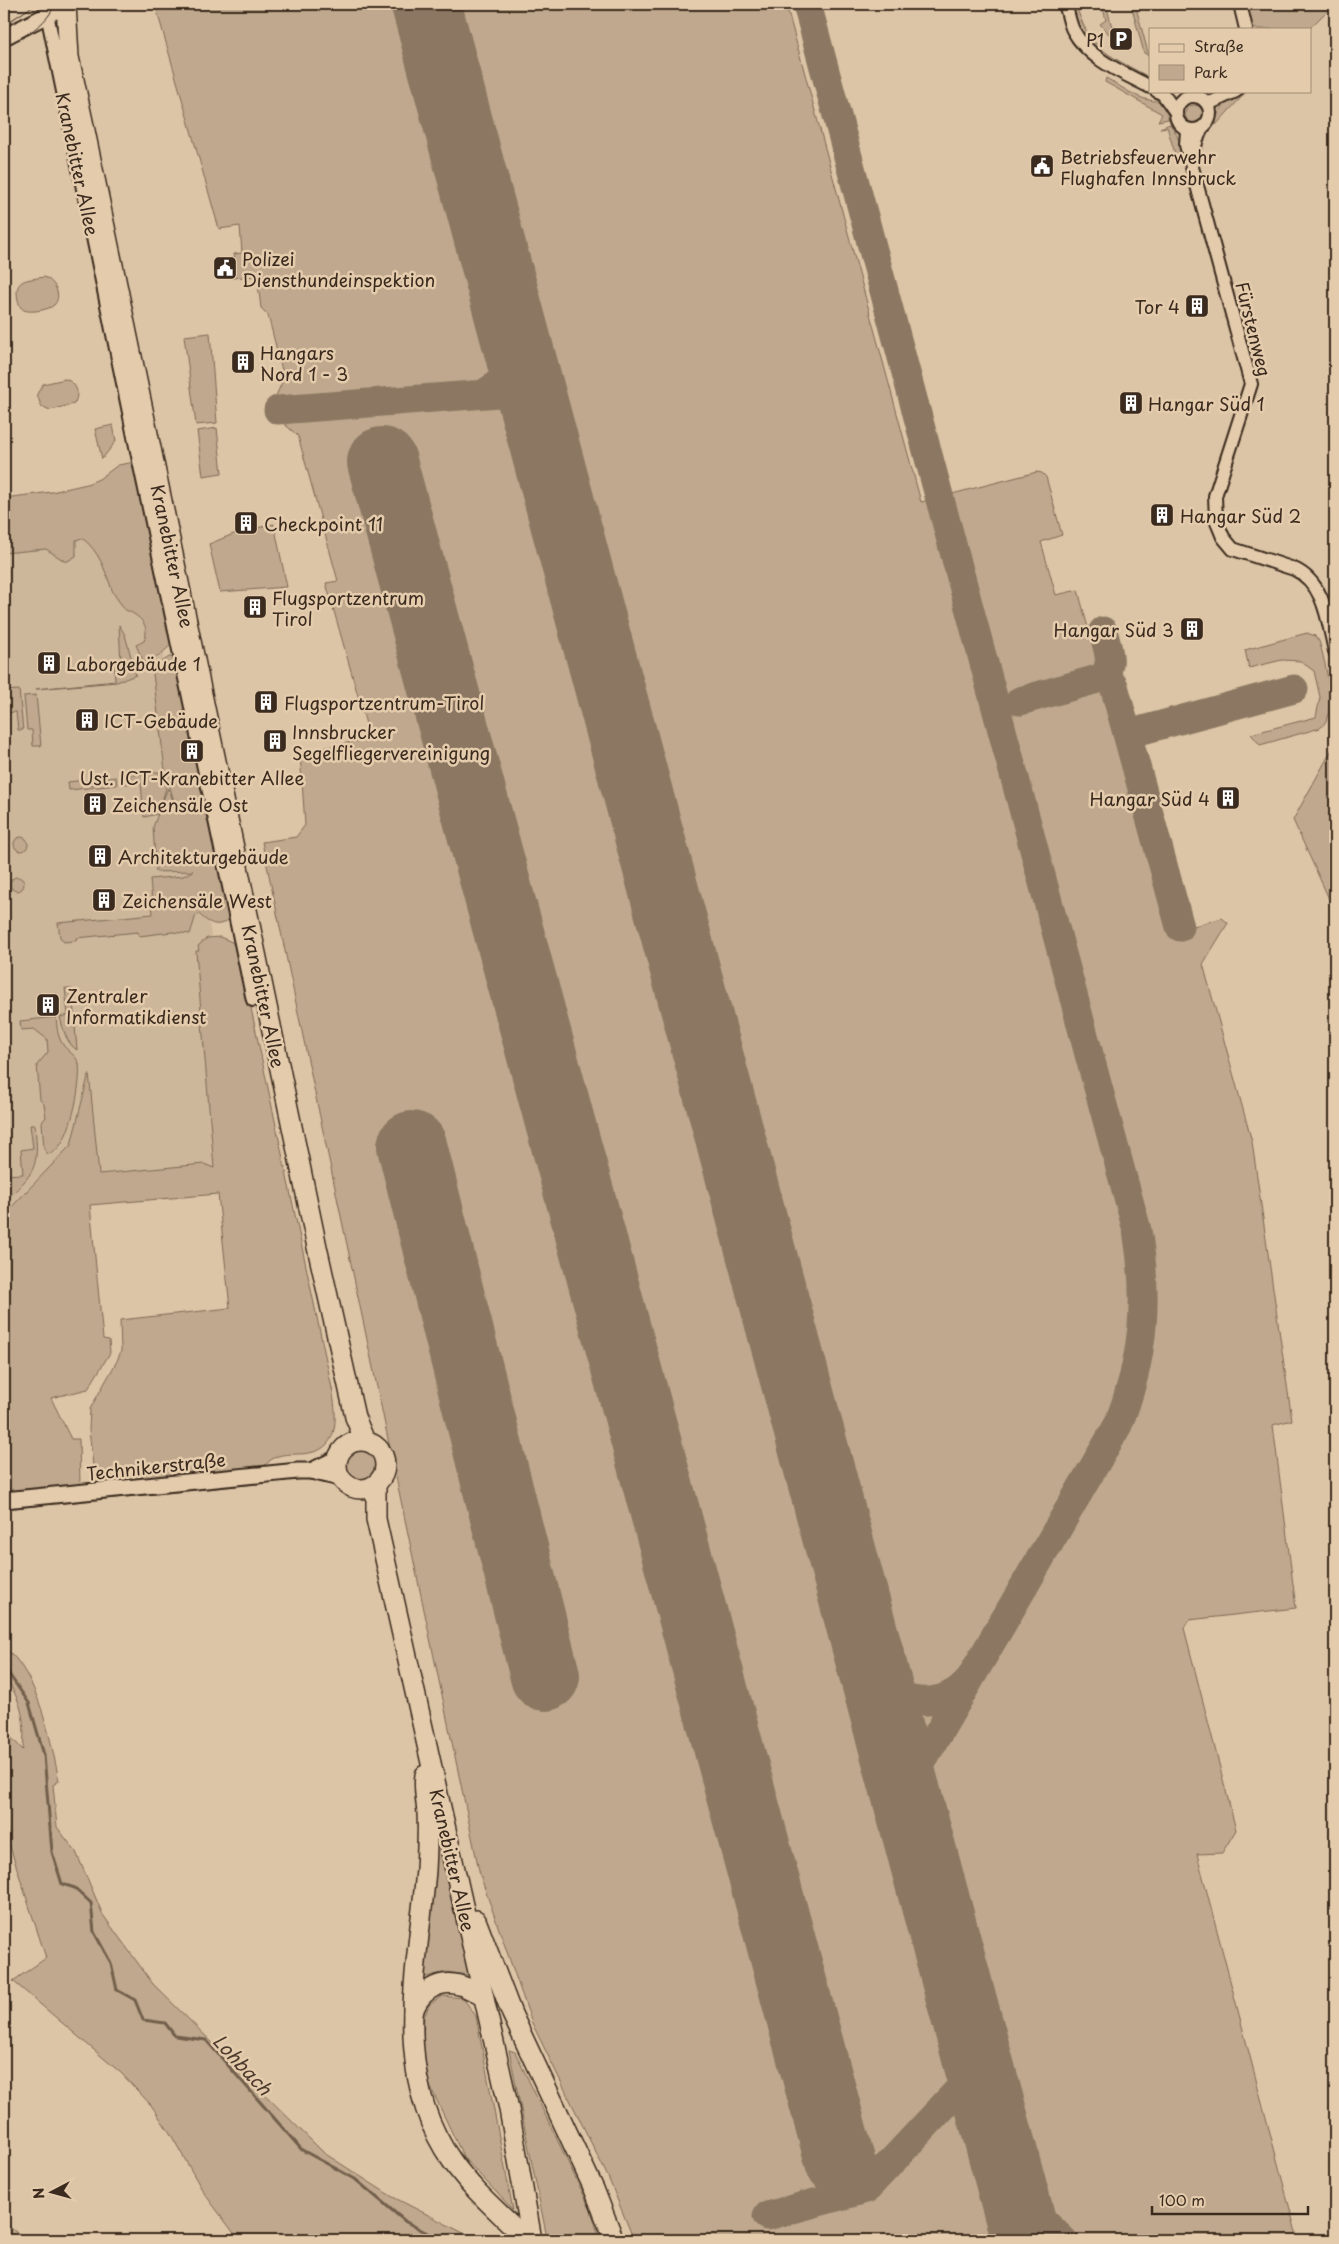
<svg xmlns="http://www.w3.org/2000/svg" width="1339" height="2244" viewBox="0 0 1339 2244" font-family="'Playpen Sans',sans-serif">
	<rect width="100%" height="100%" fill="#dcc5a6"/>
	<filter id="ink" filterUnits="userSpaceOnUse"><feTurbulence type="fractalNoise" baseFrequency=".02" numOctaves="2"/><feDisplacementMap in="SourceGraphic" scale="10" xChannelSelector="R" yChannelSelector="G"/><feConvolveMatrix kernelMatrix="1 2 1 2 8 2 1 2 1" color-interpolation-filters="sRGB"/></filter>
	<g filter="url(#ink)">
		<!-- built -->
		<path fill="#cdb79a" d="M72,488L163,656L211,935L229,1183L88,1189L4,1242V498Z"/>
		<!-- green -->
		<g fill="#bfa88d" stroke="#7d6956">
			<path d="M155,4H786L921,502L1037,472L1042,473L1046,477L1062,535L1041,542L1056,595L1078,590L1169,933L1222,918L1228,923L1203,964L1252,1142L1292,1420L1273,1425L1296,1608L1189,1620L1184,1628L1236,1830L1222,1853L1197,1854L1298,2240H634L608,2177L532,2023L480,1875L262,842L296,837L305,825L300,753L370,738L326,583L338,581L298,436L281,421L278,410L275,398L284,378L268,315L261,308L257,276L232,278L230,260H235L234,254L242,253L240,226L219,229Z"/>
			<path d="M1071,4H1076C1087,47 1108,55 1145,75L1143,79C1103,56 1085,51 1071,4Z"/>
			<path d="M1102,4H1106L1114,35L1109,34L1100,24L1106,20Z"/>
			<path d="M1131,4H1135L1149,56L1144,53Z"/>
			<path d="M1247,4H1334L1309,29H1253Z"/>
			<path d="M1106,78C1124,88 1140,102 1161,101L1169,119L1158,121L1162,114L1105,82Z"/>
			<path d="M1243,91H1247L1216,125C1215,109 1230,99 1243,91Z"/>
			<circle cx="1194" cy="114" r="9"/>
			<path d="M1170,124C1177,133 1185,150 1177,160L1167,127L1160,128Z"/>
			<path d="M44,277C54,280 63,296 54,305C49,310 30,313 24,310C20,308 19,304 18,300C13,278 28,280 44,277Z"/>
			<path d="M210,333L217,423L196,425L184,336Z"/>
			<path d="M65,379C77,383 80,393 74,404L50,410L41,406L37,394L43,384Z"/>
			<path d="M113,425L116,441L102,459L95,429Z"/>
			<path d="M217,428L222,473L203,476L197,431Z"/>
			<path d="M135,462L172,644L160,655L144,663L136,645L144,641C149,628 144,620 132,613C128,610 126,612 123,607C119,601 113,594 111,587C104,568 99,551 82,538L76,540V556L66,562L46,549L4,553V498L52,492L87,484L99,479L118,465Z"/>
			<path d="M274,524L287,587L220,592L209,544L236,533Z"/>
			<path d="M119,625L125,635L136,675L117,682L36,689L115,681L114,664L121,663Z"/>
			<path d="M1307,633L1315,636L1319,641C1325,661 1339,716 1320,728L1260,745L1251,734L1316,717L1320,697L1314,671L1300,661L1282,660L1249,668L1245,650Z"/>
			<path d="M169,657H175L230,918C219,929 209,924 199,914L196,915L190,934L172,932L139,936L138,932L76,938V941L64,942L60,937L58,923L153,914L150,879L183,876L193,871L156,872L153,827L158,814L144,817L141,783L123,784V776L160,772L166,788L161,805L168,788L175,805L165,770L153,674L156,666Z"/>
			<path d="M19,690L23,730H18L16,712L4,713V691Z"/>
			<path d="M36,695L41,746H33L32,730H27L24,696Z"/>
			<path d="M1335,744V912L1293,820Z"/>
			<path d="M116,777L117,785L69,790L68,782L85,780L86,785L99,784V779Z"/>
			<circle cx="21" cy="844" r="7"/>
			<circle cx="17" cy="884" r="7"/>
			<path d="M220,937L232,942L239,952L332,1388C336,1412 342,1448 309,1453C299,1455 288,1453 278,1456C272,1457 268,1464 262,1467L95,1483L89,1430L90,1409L117,1361L121,1351L120,1320L230,1308L218,1194L90,1205L103,1339L109,1340L110,1353L88,1389L51,1398L71,1439H79L80,1485L4,1492V1215L71,1145L89,1073L99,1174L204,1164L214,1168L196,951H199L198,946L207,938Z"/>
			<path d="M65,988L72,989L77,1050C66,1043 63,1029 60,1017L68,1015Z"/>
			<path d="M56,1017C57,1026 57,1035 62,1043C66,1051 77,1055 79,1064C82,1081 70,1152 48,1154L44,1149L42,1122L46,1117L44,1104L40,1100L37,1065L48,1052L47,1039L34,1029L21,1030L20,1021Z"/>
			<path d="M30,1125H35C39,1169 36,1171 4,1202V1175L23,1174L21,1150L33,1148Z"/>
			<circle cx="361" cy="1465" r="17"/>
			<path d="M267,1481L266,1483L4,1509V1506Z"/>
			<path d="M4,1647C38,1673 51,1740 59,1781L53,1785L57,1827L76,1852L103,1915L153,1984L324,2153L391,2196L477,2240H239L204,2193L170,2133L151,2105L121,2073L13,1981L46,1958L11,1850L4,1815V1730L23,1750C25,1729 24,1711 14,1692C11,1687 9,1682 4,1680Z"/>
			<path d="M433,1830H437L469,1975L446,1972L422,1978Z"/>
			<path d="M442,1996L463,1998L476,2016L513,2210L464,2158L422,2069L424,2017L429,2005Z"/>
			<path d="M509,2050L515,2052L591,2210L600,2240H549L547,2238Z"/>
			<path d="M4,2223L27,2240H4Z"/>
		</g>
		<g fill="none" stroke-linecap="round" stroke-linejoin="round">
			<!-- stream -->
			<path stroke="#725e4c" stroke-width="3" d="M4,1667L29,1703L44,1755L52,1852L62,1884L75,1888L91,1903L94,1932L111,1963L117,1990L135,2000L143,2020L165,2023L175,2036L206,2040L302,2150L355,2179L406,2222L441,2240"/>
			<!-- taxiway -->
			<g stroke="#8c7862" stroke-width="29">
				<path d="M807,4C917,413 1025,822 1137,1230C1149,1300 1144,1359 1118,1425L914,1775L909,1793L912,1818"/>
				<path d="M485,393C515,375 515,355 512,324"/>
				<path d="M278,410L499,393C520,397 531,410 540,429"/>
				<path d="M1101,678L1109,680L1114,686L1180,927"/>
				<path d="M1020,701L1101,678C1116,665 1107,648 1103,631"/>
				<path d="M1139,731L1294,689"/>
				<path d="M869,1658C873,1665 876,1673 880,1679C902,1708 943,1708 967,1682"/>
				<path d="M1010,2182L1024,2203L1063,2240"/>
				<path d="M767,2216L866,2189L980,2067"/>
			</g>
			<!-- runway -->
			<g stroke="#8c7862" stroke-width="70">
				<path d="M426,4L1026,2240"/>
				<path d="M382,462L840,2161"/>
				<path d="M412,1146L545,1676"/>
			</g>
			<defs>
				<g id="minor">
					<path d="M45,4L139,461L253,1000"/>
					<path d="M1065,4C1068,12 1069,22 1073,30C1089,60 1122,72 1150,87"/>
					<path d="M1240,4L1246,29"/>
					<path d="M1157,91L1163,94L1175,111"/>
					<circle cx="1193" cy="113" r="17"/>
					<path d="M1208,104L1236,91"/>
					<path d="M1187,130L1186,145L1251,384L1215,496L1216,520L1223,537L1233,549L1294,569C1325,583 1328,622 1335,651"/>
					<path d="M1191,161L1197,139L1202,128"/>
				</g>
				<g id="tertiary">
					<path d="M4,37L69,4"/>
					<path d="M311,1471L338,1458"/>
					<path d="M4,1500L298,1471H311L340,1478"/>
				</g>
				<g id="primary">
					<path d="M66,4L69,57L83,121L317,1247L355,1417L365,1441"/>
					<circle cx="361" cy="1465" r="24"/>
					<path d="M376,1484V1519L509,2109L532,2240"/>
					<path d="M425,1775C423,1787 426,1800 427,1813C428,1831 427,1851 426,1870C418,1967 390,2074 452,2161C473,2191 501,2214 527,2240"/>
					<path d="M476,1920L512,2014L594,2189L614,2240"/>
					<path d="M413,2013C418,1993 438,1979 459,1985C468,1987 476,1993 484,1997"/>
				</g>
			</defs>
			<!-- minor casing -->
			<use href="#minor" stroke="#3b2a1e" stroke-width="16"/>
			<!-- tertiary casing -->
			<use href="#tertiary" stroke="#3b2a1e" stroke-width="19"/>
			<!-- primary casing -->
			<use href="#primary" stroke="#3b2a1e" stroke-width="22"/>
			<!-- minor -->
			<use href="#minor" stroke="#e3cbac" stroke-width="12"/>
			<!-- tertiary -->
			<use href="#tertiary" stroke="#e3cbac" stroke-width="15"/>
			<!-- primary -->
			<use href="#primary" stroke="#e3cbac" stroke-width="19"/>
			<!-- tram -->
			<g stroke="#3b2a1e" stroke-width="1">
				<path d="M4,25L36,4"/>
				<path d="M4,48C23,36 47,26 55,4"/>
			</g>
		</g>
	</g>
	<!-- icons -->
	<defs>
		<symbol id="parking-square" viewBox="-11 -11 22 22"><rect x="-9" y="-9" width="18" height="18" rx="4" fill="#3b2a1e" stroke="#e3cbac"/><path d="M-3.5-5.5H1a3.5 3.5 0 0 1 0 7H-1V5.5H-3.5ZM-1-3.4V-.6H.8a1.4 1.4 0 0 0 0-2.8Z" fill="#fff"/></symbol>
		<symbol id="civic-square" viewBox="-11 -11 22 22"><rect x="-9" y="-9" width="18" height="18" rx="4" fill="#3b2a1e" stroke="#e3cbac"/><path d="M-.6-6.5H3V-4.5H.6V-3L4-1V1h2V6H-6V1h2V-1L-.6-3ZM-1.2 2.5V6h2.4V2.5Z" fill="#fff"/></symbol>
		<symbol id="building-square" viewBox="-11 -11 22 22"><rect x="-9" y="-9" width="18" height="18" rx="4" fill="#3b2a1e" stroke="#e3cbac"/><path d="M-4-6H4V6H1V3H-1V6H-4ZM-2.5-4.3h1.7v1.8h-1.7ZM.8-4.3h1.7v1.8H.8ZM-2.5-1h1.7V.8h-1.7ZM.8-1h1.7V.8H.8Z" fill="#fff"/></symbol>
	</defs>
	<g fill-rule="evenodd">
		<use href="#parking-square" x="1107" y="25" width="28" height="28"/>
		<use href="#civic-square" x="1028" y="152" width="28" height="28"/>
		<use href="#civic-square" x="211" y="254" width="28" height="28"/>
		<use href="#building-square" x="1183" y="292" width="28" height="28"/>
		<use href="#building-square" x="229" y="348" width="28" height="28"/>
		<use href="#building-square" x="1117" y="389" width="28" height="28"/>
		<use href="#building-square" x="1148" y="501" width="28" height="28"/>
		<use href="#building-square" x="232" y="509" width="28" height="28"/>
		<use href="#building-square" x="241" y="593" width="28" height="28"/>
		<use href="#building-square" x="1178" y="615" width="28" height="28"/>
		<use href="#building-square" x="35" y="649" width="28" height="28"/>
		<use href="#building-square" x="252" y="688" width="28" height="28"/>
		<use href="#building-square" x="73" y="706" width="28" height="28"/>
		<use href="#building-square" x="261" y="727" width="28" height="28"/>
		<use href="#building-square" x="178" y="737" width="28" height="28"/>
		<use href="#building-square" x="1214" y="784" width="28" height="28"/>
		<use href="#building-square" x="81" y="790" width="28" height="28"/>
		<use href="#building-square" x="86" y="842" width="28" height="28"/>
		<use href="#building-square" x="90" y="886" width="28" height="28"/>
		<use href="#building-square" x="34" y="991" width="28" height="28"/>
	</g>
	<g text-anchor="middle" dominant-baseline="central" stroke-width="5" stroke-linejoin="round" paint-order="stroke">
		<!-- poi labels -->
		<g font-size="18" fill="#3b2a1e" stroke="#e3cbac" text-anchor="start">
			<text x="1104" y="39" text-anchor="end">P1</text>
			<text x="1060" y="156">Betriebsfeuerwehr<tspan x="1060" dy="21">Flughafen Innsbruck</tspan></text>
			<text x="242" y="258">Polizei<tspan x="242" dy="21">Diensthundeinspektion</tspan></text>
			<text x="1180" y="306" text-anchor="end">Tor 4</text>
			<text x="260" y="352">Hangars<tspan x="260" dy="21">Nord 1 - 3</tspan></text>
			<text x="1148" y="403">Hangar Süd 1</text>
			<text x="1180" y="515">Hangar Süd 2</text>
			<text x="264" y="523">Checkpoint 11</text>
			<text x="272" y="597">Flugsportzentrum<tspan x="272" dy="21">Tirol</tspan></text>
			<text x="1174" y="629" text-anchor="end">Hangar Süd 3</text>
			<text x="66" y="663">Laborgebäude 1</text>
			<text x="284" y="702">Flugsportzentrum-Tirol</text>
			<text x="104" y="720">ICT-Gebäude</text>
			<text x="292" y="731">Innsbrucker<tspan x="292" dy="21">Segelfliegervereinigung</tspan></text>
			<text x="192" y="777" text-anchor="middle">Ust. ICT-Kranebitter Allee</text>
			<text x="1210" y="798" text-anchor="end">Hangar Süd 4</text>
			<text x="112" y="804">Zeichensäle Ost</text>
			<text x="118" y="856">Architekturgebäude</text>
			<text x="122" y="900">Zeichensäle West</text>
			<text x="66" y="995">Zentraler<tspan x="66" dy="21">Informatikdienst</tspan></text>
		</g>
		<!-- street labels -->
		<g font-size="18" fill="#3b2a1e" stroke="#e3cbac">
			<text transform="translate(78 164) rotate(78)">Kranebitter Allee</text>
			<text transform="translate(1254 329) rotate(76)">Fürstenweg</text>
			<text transform="translate(173 556) rotate(78)">Kranebitter Allee</text>
			<text transform="translate(264 996) rotate(78)">Kranebitter Allee</text>
			<text transform="translate(156 1466) rotate(-6)">Technikerstraße</text>
			<text transform="translate(453 1860) rotate(77)">Kranebitter Allee</text>
		</g>
		<!-- water labels -->
		<g font-size="19" font-style="italic" fill="#4d3b2d" stroke="#e3cbac">
			<text transform="translate(243 2064) rotate(47)">Lohbach</text>
		</g>
	</g>
	<!-- margin -->
	<rect width="1339" height="2244" fill="none" stroke="#e3cbac" stroke-width="20"/>
	<rect x="10" y="10" width="1319" height="2224" fill="none" stroke="#3b2a1e" stroke-width="2" filter="url(#ink)"/>
	<!-- legend -->
	<rect x="1149" y="28" width="162" height="65" fill="#e3cbac" stroke="#a08b73"/>
	<rect x="1159" y="44" width="25" height="8" fill="#e3cbac" stroke="#a08b73"/>
	<text x="1194" y="52" font-size="15" fill="#3b2a1e">Straße</text>
	<rect x="1159" y="65" width="25" height="15" fill="#bfa88d" stroke="#a08b73"/>
	<text x="1194" y="78" font-size="15" fill="#3b2a1e">Park</text>
	<!-- north arrow -->
	<g transform="translate(52 2192) rotate(264)" stroke="#e3cbac" stroke-width="4" paint-order="stroke">
	<path d="M0-4L9 19L0 12L-9 19Z" fill="#3b2a1e"/>
	<text y="-8" font-size="14" font-weight="bold" text-anchor="middle" fill="#3b2a1e">N</text>
	</g>
	<!-- scale -->
	<path d="M1152 2206v8h156v-8" fill="none" stroke="#3b2a1e" stroke-width="2.5"/>
	<text x="1159" y="2206" font-size="15" fill="#3b2a1e" stroke="#e3cbac" stroke-width="4" paint-order="stroke">100 m</text>
</svg>
